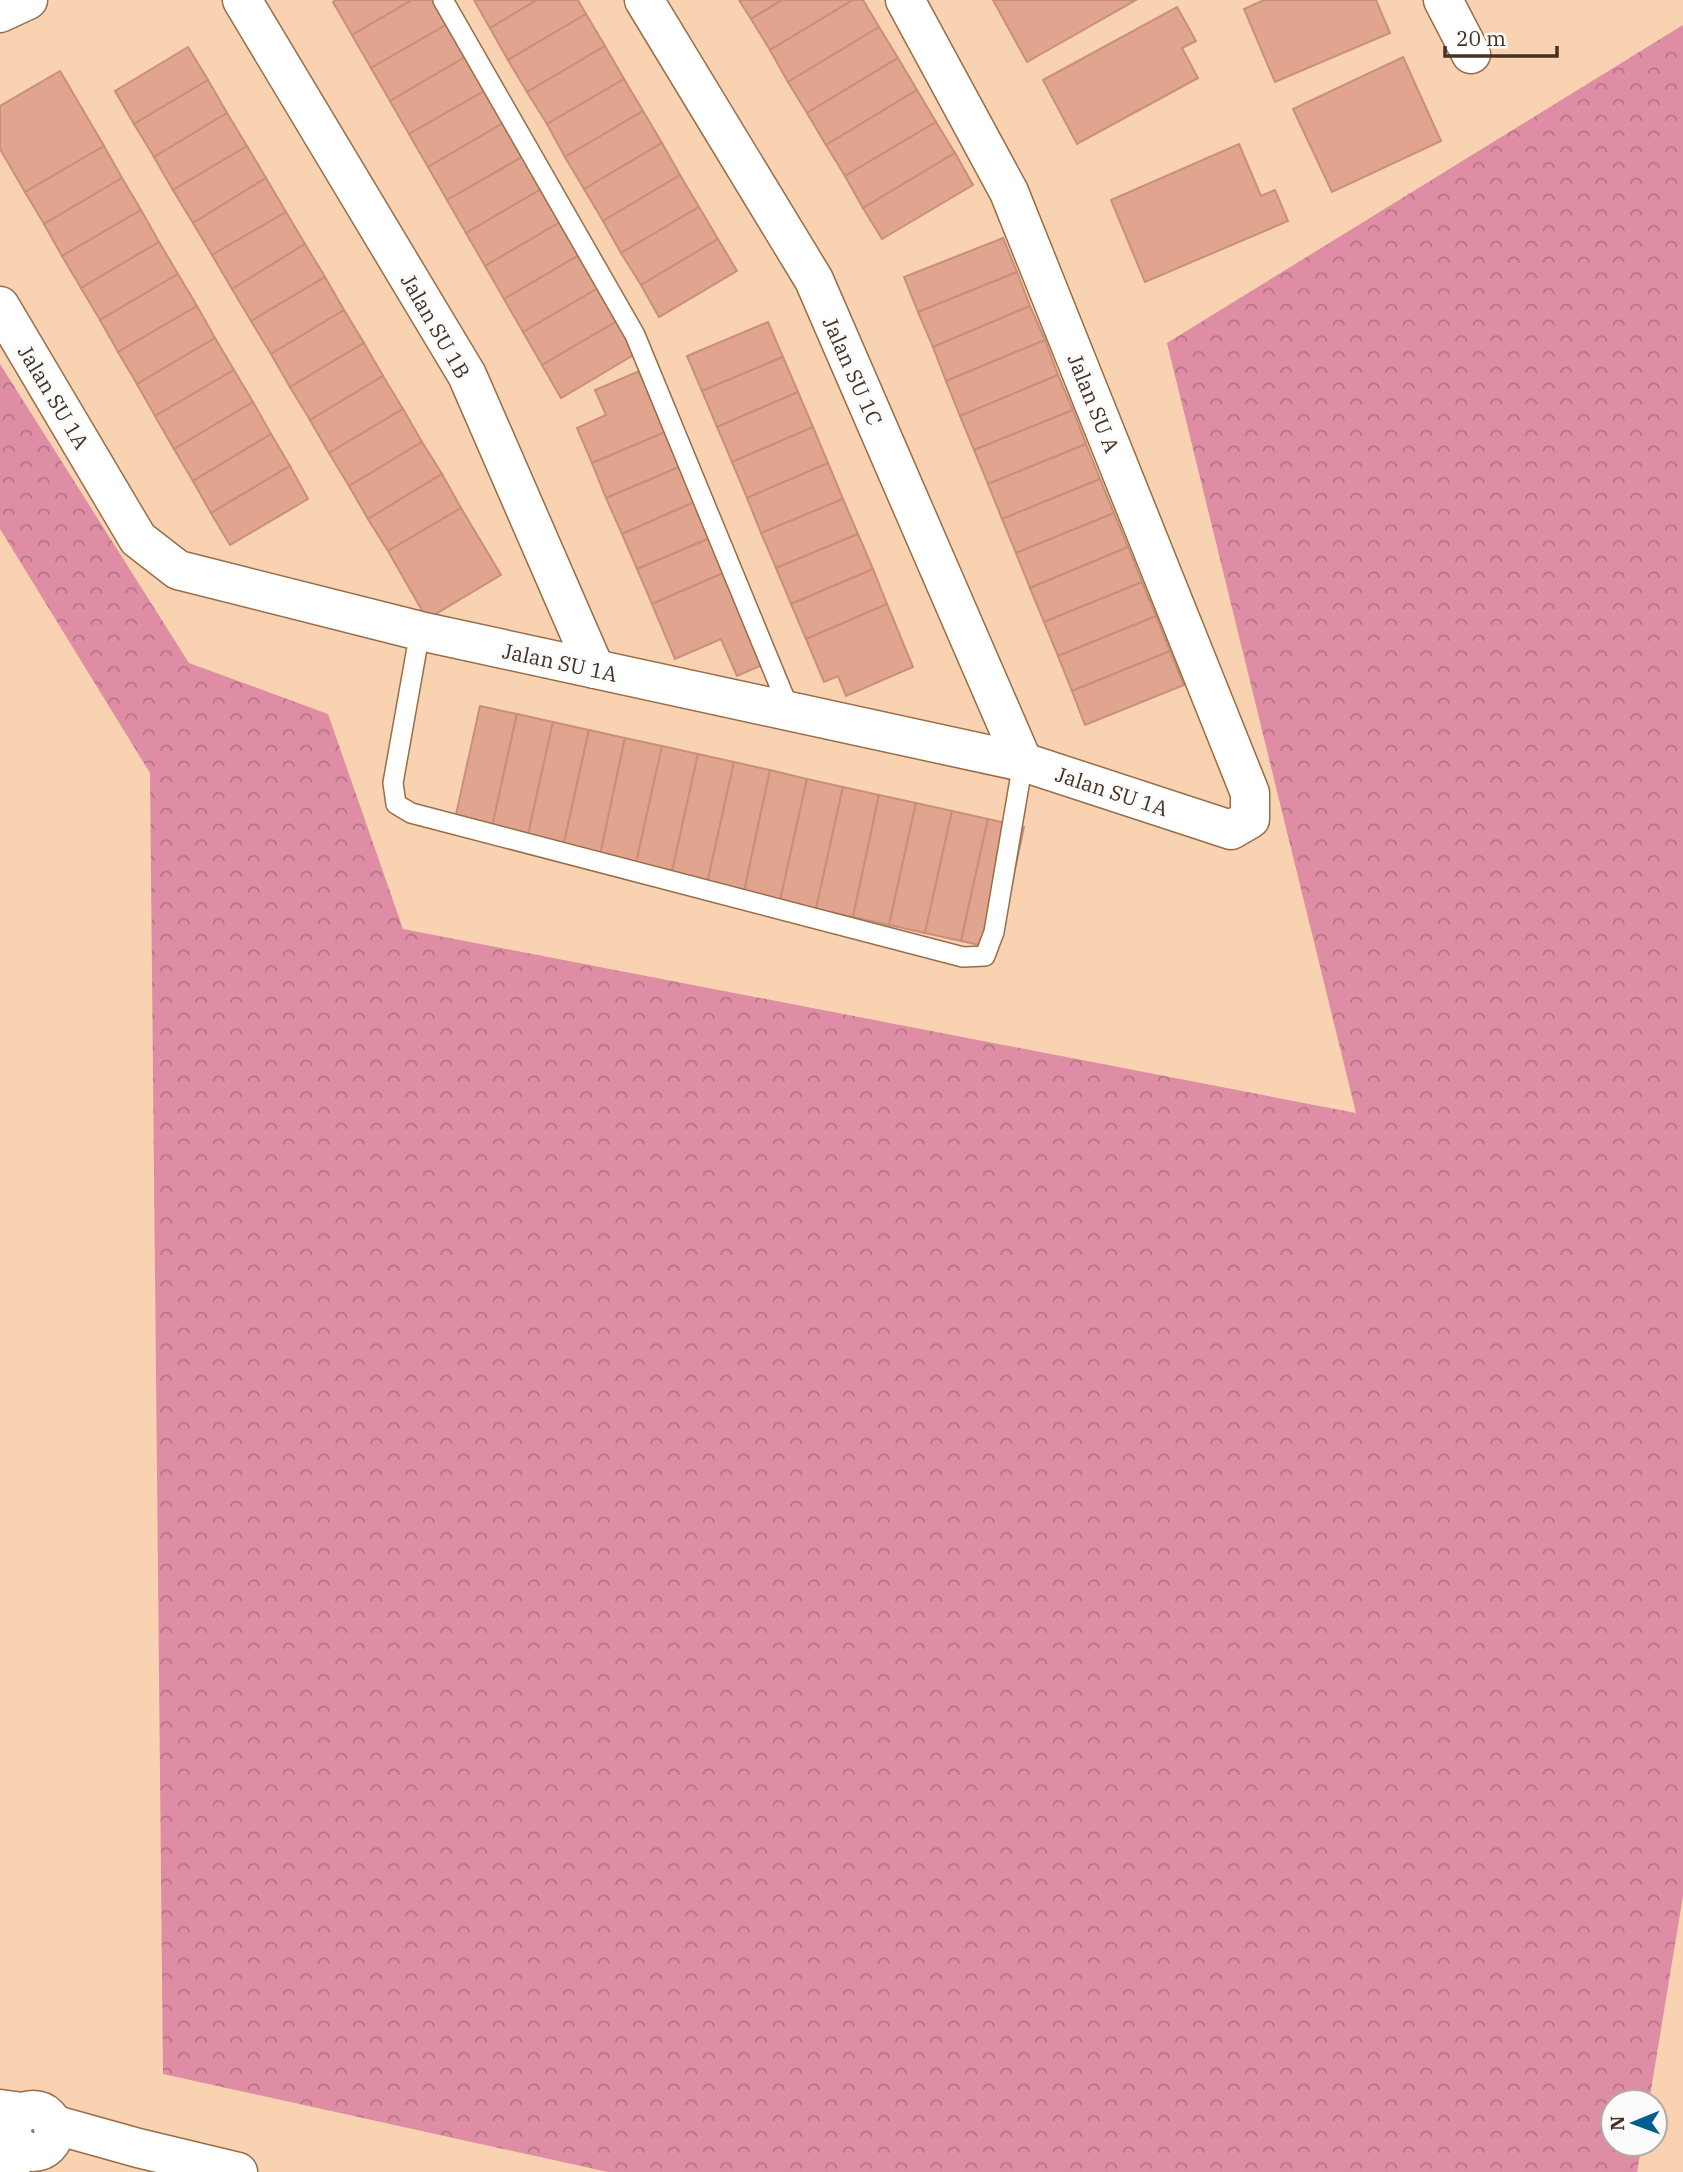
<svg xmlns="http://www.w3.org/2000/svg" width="1683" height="2172" viewBox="0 0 1683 2172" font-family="'IBM Plex Serif',serif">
	<defs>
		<pattern id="forest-crowns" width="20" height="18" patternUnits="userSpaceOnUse" patternTransform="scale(1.75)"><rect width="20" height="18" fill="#de8da4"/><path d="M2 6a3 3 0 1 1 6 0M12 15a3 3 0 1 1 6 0" fill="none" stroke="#b67485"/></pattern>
	</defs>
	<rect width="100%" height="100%" fill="#f9d2b1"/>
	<!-- forest -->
	<path fill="url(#forest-crowns)" d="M1683,25V1896L1649,2102H1613V2144H1642L1637,2172H608L163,2074L150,773L0,529V364L189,663L328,714L403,929L1356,1113L1167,343Z"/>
	<!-- building -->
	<g fill="#e1a58f" stroke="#c98f79" stroke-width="2">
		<path d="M336,0H412L352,35L333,2Z"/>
		<path d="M412,0H434L448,24L371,68L352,35Z"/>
		<path d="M474,0H537L490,28Z"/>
		<path d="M537,0H578L586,14L508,60L490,28Z"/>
		<path d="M739,0H782L751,19Z"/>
		<path d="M782,0H853L770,50L751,19Z"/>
		<path d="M853,0H863L879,27L788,82L770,50Z"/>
		<path d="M993,0H1136L1027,62Z"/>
		<path d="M1264,0H1376L1390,33L1275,82L1244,9Z"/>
		<path d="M1177,7L1196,41L1182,48L1198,78L1077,144L1043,80Z"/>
		<path d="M586,14L605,46L527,92L508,60Z"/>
		<path d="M448,24L467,56L390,101L371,68Z"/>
		<path d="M879,27L898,58L807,113L788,82Z"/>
		<path d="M605,46L624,79L547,124L527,92Z"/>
		<path d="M188,47L208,80L134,124L115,91Z"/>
		<path d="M467,56L486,90L409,134L390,101Z"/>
		<path d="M1403,57L1441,141L1332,192L1293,109Z"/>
		<path d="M898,58L917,90L826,145L807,113Z"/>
		<path d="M60,71L104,146L25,192L0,149V106Z"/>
		<path d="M624,79L643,111L565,157L547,124Z"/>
		<path d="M208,80L227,113L154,157L134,124Z"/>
		<path d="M486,90L505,122L428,167L409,134Z"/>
		<path d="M917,90L936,122L845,176L826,145Z"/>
		<path d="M643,111L662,143L584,189L565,157Z"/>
		<path d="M227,113L247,146L173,190L154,157Z"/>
		<path d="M505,122L524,156L447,200L428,167Z"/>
		<path d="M936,122L955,153L863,208L845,176Z"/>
		<path d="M662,143L680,175L603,221L584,189Z"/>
		<path d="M1239,144L1261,196L1275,190L1288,221L1145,282L1111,200Z"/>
		<path d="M104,146L122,178L44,224L25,192Z"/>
		<path d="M247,146L266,178L193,223L173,190Z"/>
		<path d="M955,153L973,185L882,239L863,208Z"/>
		<path d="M524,156L543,188L466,233L447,200Z"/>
		<path d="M680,175L699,207L621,253L603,221Z"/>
		<path d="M122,178L141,210L62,256L44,224Z"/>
		<path d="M266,178L286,212L212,255L193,223Z"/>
		<path d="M543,188L562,221L485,266L466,233Z"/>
		<path d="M699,207L718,239L641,285L621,253Z"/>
		<path d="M141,210L159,242L81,288L62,256Z"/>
		<path d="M286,212L305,244L232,289L212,255Z"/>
		<path d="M562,221L581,254L504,299L485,266Z"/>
		<path d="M1003,238L1017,272L918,312L904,277Z"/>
		<path d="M718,239L737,271L659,317L641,285Z"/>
		<path d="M159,242L178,274L100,320L81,288Z"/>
		<path d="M305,244L325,277L251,321L232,289Z"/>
		<path d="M581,254L600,287L523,332L504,299Z"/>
		<path d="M1017,272L1030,306L933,347L918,312Z"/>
		<path d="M178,274L197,306L118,352L100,320Z"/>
		<path d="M325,277L344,310L271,354L251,321Z"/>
		<path d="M600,287L619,320L542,365L523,332Z"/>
		<path d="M197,306L215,338L137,384L118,352Z"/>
		<path d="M1030,306L1045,340L946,381L933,347Z"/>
		<path d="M344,310L364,343L290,387L271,354Z"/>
		<path d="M619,320L637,353L561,398L542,365Z"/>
		<path d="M768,322L783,357L702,391L687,356Z"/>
		<path d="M215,338L234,370L155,416L137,384Z"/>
		<path d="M1045,340L1058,375L960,416L946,381Z"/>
		<path d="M364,343L383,376L310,420L290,387Z"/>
		<path d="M783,357L798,392L717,427L702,391Z"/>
		<path d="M651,366L677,427L592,463L577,428L606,415L595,390Z"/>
		<path d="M234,370L253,402L174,449L155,416Z"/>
		<path d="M1058,375L1073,410L974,450L960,416Z"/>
		<path d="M383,376L403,409L329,453L310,420Z"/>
		<path d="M798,392L813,427L732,462L717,427Z"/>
		<path d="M253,402L271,434L193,481L174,449Z"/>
		<path d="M403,409L422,442L349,486L329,453Z"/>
		<path d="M1073,410L1086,444L988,484L974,450Z"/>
		<path d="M677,427L691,462L606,498L592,463Z"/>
		<path d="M813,427L828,463L747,498L732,462Z"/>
		<path d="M271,434L290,466L211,513L193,481Z"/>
		<path d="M422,442L442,474L368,519L349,486Z"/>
		<path d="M1086,444L1100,479L1002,519L988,484Z"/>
		<path d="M691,462L706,497L622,534L606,498Z"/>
		<path d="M828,463L843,499L761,533L747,498Z"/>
		<path d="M290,466L308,499L230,545L211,513Z"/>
		<path d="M442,474L461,508L388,551L368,519Z"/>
		<path d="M1100,479L1114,513L1016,553L1002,519Z"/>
		<path d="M706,497L722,533L637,569L622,534Z"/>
		<path d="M843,499L858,534L776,568L761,533Z"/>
		<path d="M461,508L501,575L427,619L388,551Z"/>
		<path d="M1114,513L1128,547L1030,588L1016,553Z"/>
		<path d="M722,533L737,567L652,604L637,569Z"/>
		<path d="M858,534L873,569L791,604L776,568Z"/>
		<path d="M1128,547L1142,582L1044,622L1030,588Z"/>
		<path d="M737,567L776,659L737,676L721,639L675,659L652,604Z"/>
		<path d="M873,569L887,604L806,639L791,604Z"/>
		<path d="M1142,582L1156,616L1058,656L1044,622Z"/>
		<path d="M887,604L913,667L846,696L838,676L824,682L806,639Z"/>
		<path d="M1156,616L1170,651L1072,691L1058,656Z"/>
		<path d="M1170,651L1184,685L1085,725L1072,691Z"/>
		<path d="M480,706L517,714L490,836L453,828Z"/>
		<path d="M517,714L553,722L526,844L490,836Z"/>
		<path d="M553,722L589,730L562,852L526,844Z"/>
		<path d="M589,730L625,738L599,860L562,852Z"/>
		<path d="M625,738L662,746L635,868L599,860Z"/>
		<path d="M662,746L698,754L671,876L635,868Z"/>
		<path d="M698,754L734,762L707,884L671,876Z"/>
		<path d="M734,762L770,770L744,892L707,884Z"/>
		<path d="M770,770L807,779L780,901L744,892Z"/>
		<path d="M807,779L843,787L816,909L780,901Z"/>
		<path d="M843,787L879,795L853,917L816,909Z"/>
		<path d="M879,795L916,803L889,925L853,917Z"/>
		<path d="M916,803L952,811L925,933L889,925Z"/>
		<path d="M952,811L988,819L961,941L925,933Z"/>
		<path d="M988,819L1024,827L998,949L961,941Z"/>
	</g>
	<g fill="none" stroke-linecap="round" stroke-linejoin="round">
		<defs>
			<g id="service">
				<path d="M443,0L635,335L790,711"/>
				<path d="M420,631L393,783L396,804L411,813L963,957L985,956L994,932L1023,762"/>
			</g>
			<g id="minor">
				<path d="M242,0L467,375L595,669"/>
				<path d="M644,0L814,280L1023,762"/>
				<path d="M1443,0L1471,54"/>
				<path d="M0,13L28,0"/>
				<path d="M0,306L138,539L178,570L420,631L1023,762L1231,830L1250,819V793L1009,192L905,0"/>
				<path d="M0,2109L22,2112"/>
				<path d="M7,2172L21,2148"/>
			</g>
			<g id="tertiary">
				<circle cx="33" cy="2131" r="21"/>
				<path d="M52,2124L138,2148L238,2172"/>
			</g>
		</defs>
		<!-- service casing -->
		<use href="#service" stroke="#996d46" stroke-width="22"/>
		<!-- minor casing -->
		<use href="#minor" stroke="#996d46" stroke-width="41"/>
		<!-- tertiary casing -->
		<use href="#tertiary" stroke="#996d46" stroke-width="41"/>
		<!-- service -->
		<use href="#service" stroke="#fff" stroke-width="19"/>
		<!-- minor -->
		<use href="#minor" stroke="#fff" stroke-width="38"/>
		<!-- tertiary -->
		<use href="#tertiary" stroke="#fff" stroke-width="38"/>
	</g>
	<g text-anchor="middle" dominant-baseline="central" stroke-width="6" stroke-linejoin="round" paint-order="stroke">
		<!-- street labels -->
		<g font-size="21" fill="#453222" stroke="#fbfbfb">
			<text transform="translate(436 326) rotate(60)">Jalan SU 1B</text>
			<text transform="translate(853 371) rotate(66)">Jalan SU 1C</text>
			<text transform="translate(54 397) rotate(59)">Jalan SU 1A</text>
			<text transform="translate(1094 403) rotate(68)">Jalan SU A</text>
			<text transform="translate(560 662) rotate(12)">Jalan SU 1A</text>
			<text transform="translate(1112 791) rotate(18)">Jalan SU 1A</text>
		</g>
	</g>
	<!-- north arrow -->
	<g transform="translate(1634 2123) rotate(269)"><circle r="33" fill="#fbfbfb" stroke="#b2aba4" stroke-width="2"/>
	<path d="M0-5L12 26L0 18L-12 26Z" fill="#005d8d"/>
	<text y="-10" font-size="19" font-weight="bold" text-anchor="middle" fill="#453222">N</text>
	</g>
	<!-- scale -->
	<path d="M1445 46v10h112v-10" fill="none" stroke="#453222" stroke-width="3.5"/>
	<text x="1456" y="46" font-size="21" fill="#453222" stroke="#fbfbfb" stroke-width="5" paint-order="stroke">20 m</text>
</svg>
